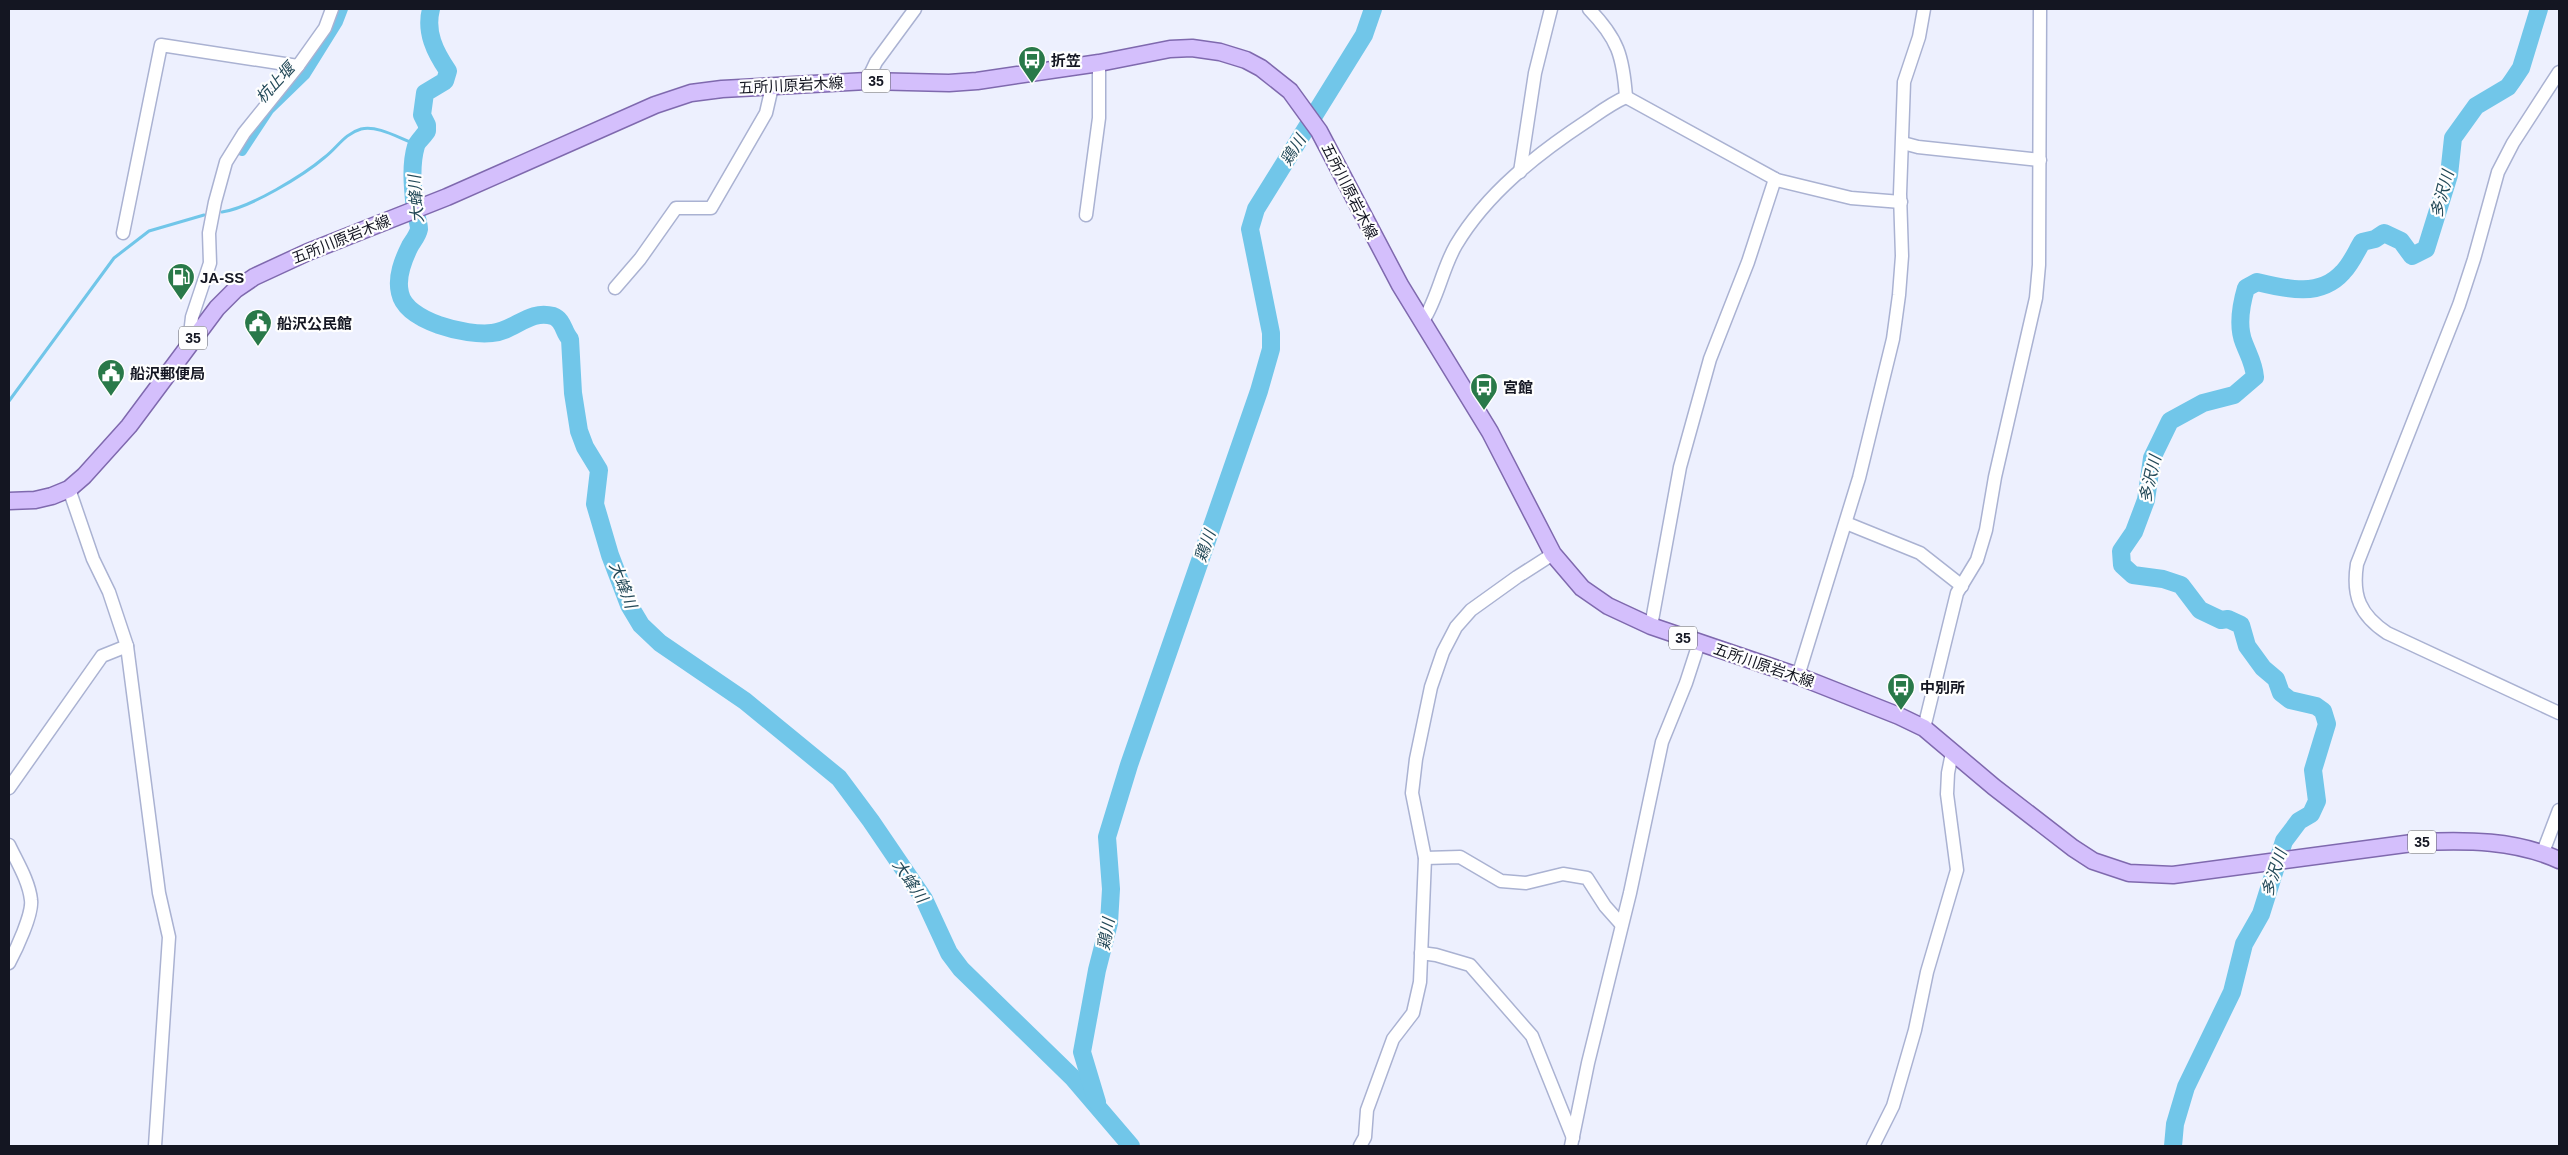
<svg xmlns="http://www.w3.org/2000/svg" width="2568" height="1155" viewBox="0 0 2568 1155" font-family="Helvetica,'Noto Sans JP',sans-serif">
	<rect width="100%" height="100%" fill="#edf0fe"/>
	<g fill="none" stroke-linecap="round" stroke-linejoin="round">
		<!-- stream -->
		<g stroke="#71c6e9" stroke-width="3">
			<path d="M222,212C250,208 304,175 325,157C338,147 344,134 361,129C379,125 400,139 416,144"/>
			<path d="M9,401L114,258L149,231L204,215"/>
		</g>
		<!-- canal -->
		<path stroke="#71c6e9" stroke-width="10" d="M242,151L269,110L305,75L338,22L343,9"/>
		<!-- river -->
		<g stroke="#71c6e9" stroke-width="18">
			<path d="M431,9C425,32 435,52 448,71L445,81L425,93L422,115L427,125V131C424,136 417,142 416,146C410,166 413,190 415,210C416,216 419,223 419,229C418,235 413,241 410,246C403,260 396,277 400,293C406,322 467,336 492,333C515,331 529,309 553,316C564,320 563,332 570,339L573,393L579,431L585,447L599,470L595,504L610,555L629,605L641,625L660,643L745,701L839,778L871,821L924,899L949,953L961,969L1072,1077L1131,1146"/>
			<path d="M1097,1102L1082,1052L1097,970L1109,923L1111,889L1107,837L1129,765L1259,391L1271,349V333L1250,229L1256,209L1364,35L1373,9"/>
			<path d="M2173,1146L2175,1124L2186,1087L2232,992L2244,944L2261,914L2284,841L2299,821L2311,814L2317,801L2313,770L2327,724L2323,711L2316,706L2290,700L2281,693L2276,679L2263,668L2247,646L2241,625L2228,619L2221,620L2200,610L2181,585L2163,579L2133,575L2122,565L2121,551L2134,532L2146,500L2152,458L2170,421L2203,403L2234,395L2255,377C2254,364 2249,356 2244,343C2237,326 2241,305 2246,288L2257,282C2286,289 2320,298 2343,272C2351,264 2356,252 2362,242L2375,239L2384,233L2401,241L2412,256L2426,249L2449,175L2453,138L2476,106L2508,87L2513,80L2521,68L2539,9"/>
		</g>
		<defs>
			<g id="minor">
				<path d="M1589,9C1618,39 1623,56 1626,97"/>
				<path d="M2559,72L2513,143L2498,172L2474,259L2459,305L2357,564C2352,596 2360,615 2387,633L2559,713"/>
				<path d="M867,81L876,62L915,9"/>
				<path d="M1626,97L1777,180L1851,198L1901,202"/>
				<path d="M1903,143L1918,147L2040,160"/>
				<path d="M1520,172L1535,73L1551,9"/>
				<path d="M1086,215L1099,118V63"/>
				<path d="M123,233L161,45L298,66"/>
				<path d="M615,288L640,259L676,208H711L766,113L772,87"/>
				<path d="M1423,321C1438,298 1442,269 1456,245C1487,193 1537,154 1587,121C1600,112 1612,103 1626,97"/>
				<path d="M189,343L192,317L210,263L209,233L215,202L226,162L244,133L298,66L325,28L332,9"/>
				<path d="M69,489L93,559L109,592L127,646L159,893L169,937L155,1146"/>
				<path d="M1846,523L1920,553L1962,586"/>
				<path d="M1651,626L1680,467L1710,359L1748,262L1775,179"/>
				<path d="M1798,676L1859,478L1893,339L1899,295L1902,256L1900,194L1904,82L1919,37L1924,9"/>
				<path d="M1924,728L1957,593L1977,560L1986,530L1995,477L2036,298L2039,265L2040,9"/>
				<path d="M9,788L102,656L127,646"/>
				<path d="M9,845C17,862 29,881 31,900C33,914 16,950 9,963"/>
				<path d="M2543,852L2559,810"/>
				<path d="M1425,858L1460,857L1501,881L1526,883L1563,874L1587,878L1605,906L1621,924"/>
				<path d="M1421,953L1436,955L1470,965L1532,1036L1573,1138"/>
				<path d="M1360,1146L1365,1137L1367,1110L1393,1039L1413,1013L1420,982L1425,858L1412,793L1416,759L1431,687L1443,652L1456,627L1471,610L1517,577L1553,554"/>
				<path d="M1571,1146L1588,1063L1630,893L1662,742L1686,683L1699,643"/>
				<path d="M1873,1146L1893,1106L1915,1030L1927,972L1957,870L1947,794L1948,773L1952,753"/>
			</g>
			<path id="major" d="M9,501L35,500L52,496L69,489L84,476L129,426L217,308L235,290L254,277L308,252L447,197L655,105L691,93L722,89L867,81L949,83L977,81L1099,63L1170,49L1192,48L1220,52L1246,60L1261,68L1290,91L1319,131L1400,285L1490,432L1553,554L1582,588L1608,606L1651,626L1798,676L1899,716L1924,728L1994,787L2073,848L2093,861L2129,873L2173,875L2420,842C2467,840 2515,840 2559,860"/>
		</defs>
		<!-- minor casing -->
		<use href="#minor" stroke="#aab2d2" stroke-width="15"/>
		<!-- major casing -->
		<use href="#major" stroke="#7f69ae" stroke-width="19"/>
		<!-- minor -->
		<use href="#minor" stroke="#fff" stroke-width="12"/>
		<!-- major -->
		<use href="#major" stroke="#d4bffc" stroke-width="16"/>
	</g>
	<!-- icons -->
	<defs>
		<symbol id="bus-pin" viewBox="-11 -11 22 30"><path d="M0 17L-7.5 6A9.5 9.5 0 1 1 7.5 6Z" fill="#297949" stroke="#fefefe"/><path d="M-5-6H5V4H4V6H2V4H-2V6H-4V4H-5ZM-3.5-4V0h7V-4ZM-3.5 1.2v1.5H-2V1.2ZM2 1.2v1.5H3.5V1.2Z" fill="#fff"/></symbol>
		<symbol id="fuel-pin" viewBox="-11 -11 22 30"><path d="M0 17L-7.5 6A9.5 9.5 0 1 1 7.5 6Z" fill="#297949" stroke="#fefefe"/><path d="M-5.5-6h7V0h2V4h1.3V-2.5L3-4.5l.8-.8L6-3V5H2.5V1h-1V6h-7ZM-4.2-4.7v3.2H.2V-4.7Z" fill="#fff"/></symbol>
		<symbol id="civic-pin" viewBox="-11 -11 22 30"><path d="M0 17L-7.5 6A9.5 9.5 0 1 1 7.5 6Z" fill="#297949" stroke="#fefefe"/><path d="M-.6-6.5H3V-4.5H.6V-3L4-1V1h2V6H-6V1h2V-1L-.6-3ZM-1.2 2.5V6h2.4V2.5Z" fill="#fff"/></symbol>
	</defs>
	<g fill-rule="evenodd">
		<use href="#bus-pin" x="1016" y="44" width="32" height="43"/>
		<use href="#fuel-pin" x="165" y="261" width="32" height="43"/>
		<use href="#civic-pin" x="242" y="307" width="32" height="43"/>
		<use href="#civic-pin" x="95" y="357" width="32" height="43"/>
		<use href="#bus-pin" x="1468" y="371" width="32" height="43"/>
		<use href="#bus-pin" x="1885" y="671" width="32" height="43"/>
	</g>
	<g text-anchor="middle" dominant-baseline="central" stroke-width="4.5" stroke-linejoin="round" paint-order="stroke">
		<!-- shield labels -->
		<g fill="#fefefe" stroke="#5a5c64" stroke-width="1">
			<rect x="862" y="69.5" width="28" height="23" rx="4"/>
			<rect x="179" y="326.5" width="28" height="23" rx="4"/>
			<rect x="1669" y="626.5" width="28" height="23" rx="4"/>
			<rect x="2408" y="830.5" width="28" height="23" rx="4"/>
		</g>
		<g font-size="14" font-weight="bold" fill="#141622">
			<text x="876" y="81">35</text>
			<text x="193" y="338">35</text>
			<text x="1683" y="638">35</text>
			<text x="2422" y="842">35</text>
		</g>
		<!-- poi labels -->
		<g font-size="15" font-weight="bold" fill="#141622" stroke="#fefefe" text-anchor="start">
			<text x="1051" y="60">折笠</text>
			<text x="200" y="277">JA-SS</text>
			<text x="277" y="323">船沢公民館</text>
			<text x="130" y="373">船沢郵便局</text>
			<text x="1503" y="387">宮館</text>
			<text x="1920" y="687">中別所</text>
		</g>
		<!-- street labels -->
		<g font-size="15" fill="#141622" stroke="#fefefe">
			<text transform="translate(791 85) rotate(-3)">五所川原岩木線</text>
			<text transform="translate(1350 191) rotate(63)">五所川原岩木線</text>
			<text transform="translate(341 239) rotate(-22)">五所川原岩木線</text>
			<text transform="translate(1764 665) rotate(19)">五所川原岩木線</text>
		</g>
		<!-- water labels -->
		<g font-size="16" font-style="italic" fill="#234958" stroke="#fefefe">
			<text transform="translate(275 83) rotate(-47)">杭止堰</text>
			<text transform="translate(1293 150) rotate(-58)">鶏川</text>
			<text transform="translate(2442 194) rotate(-75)">多沢川</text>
			<text transform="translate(416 199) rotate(-94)">大蜂川</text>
			<text transform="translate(2150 479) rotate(-77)">多沢川</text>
			<text transform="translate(1205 546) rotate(-71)">鶏川</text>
			<text transform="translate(623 585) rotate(69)">大蜂川</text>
			<text transform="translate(2274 873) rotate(-72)">多沢川</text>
			<text transform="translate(910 881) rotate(56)">大蜂川</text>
			<text transform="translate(1106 934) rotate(-80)">鶏川</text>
		</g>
	</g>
	<!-- border -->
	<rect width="2568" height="1155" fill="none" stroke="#141622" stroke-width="20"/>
</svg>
